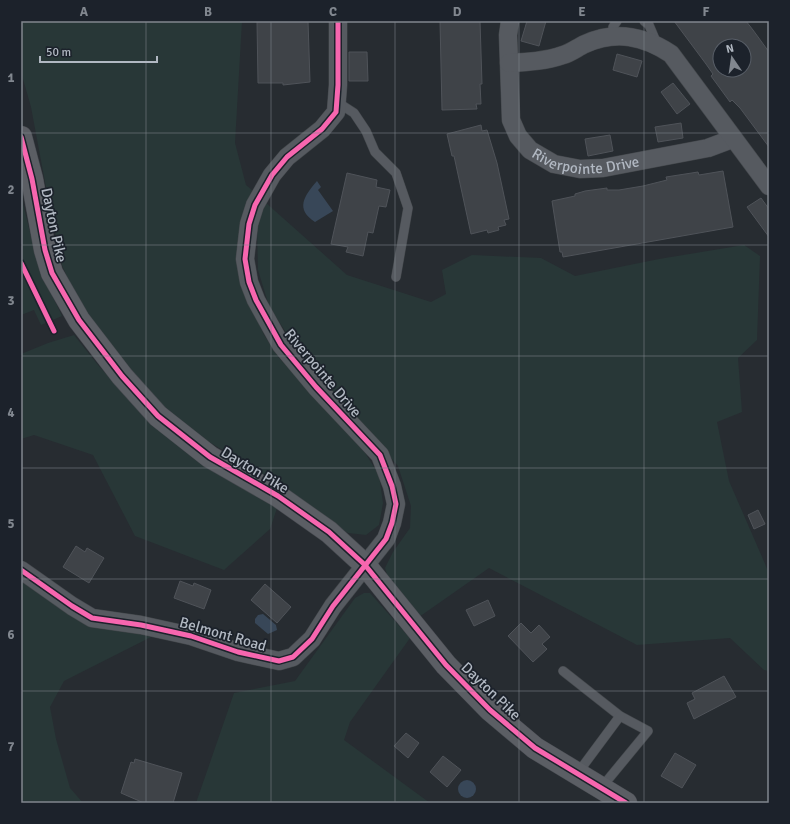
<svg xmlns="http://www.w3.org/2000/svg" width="790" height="824" viewBox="0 0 790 824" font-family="Signika,sans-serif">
	<rect width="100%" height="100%" fill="#272c31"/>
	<!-- green -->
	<g fill="#283737">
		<path d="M21,21H242L235,143L246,185L253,191L241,284L264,335L279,358L355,437L379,475L383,503L379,525L366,535L348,533L287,489L206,440L163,406L124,363L99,331L71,286L62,265L48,198L31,107L21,72Z"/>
		<path d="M21,196L39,268L62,316L41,325L34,310L21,315Z"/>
		<path d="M265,202L347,275L431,302L446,294L442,270L472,255L541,258L575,276L659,259L744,245L760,256L757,340L738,358L742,412L717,422L729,481L769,573V671L764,670L730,638L637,645L489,568L419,617L388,578L385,568L393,552L410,528L411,506L398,466L296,348L269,306L258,270L257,226Z"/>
		<path d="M74,335L98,365L154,425L278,505L270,529L224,570L135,536L93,455L34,435L21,439V354L48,343Z"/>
		<path d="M21,581L98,628L153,636L64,681L50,707L56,739L70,788L83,803H21Z"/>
		<path d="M364,593H370L410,638L350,722L344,740L430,803H196L234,693L295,681L355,598Z"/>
	</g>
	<!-- water -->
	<g fill="#384758">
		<path d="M317,181L321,187L318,190L333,211L315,222C295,209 304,196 317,181Z"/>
		<path d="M263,614L276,625L277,630L268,634L255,623V619L258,615Z"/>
		<circle cx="467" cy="789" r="9"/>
	</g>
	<!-- building -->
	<g fill="#3f4348" stroke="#4f5359" fill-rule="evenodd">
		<path d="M257,21H308L310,82L283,85V83H258Z"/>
		<path d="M440,21H480L482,84H480L481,104H476L477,109L442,110Z"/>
		<path d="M527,21H546L539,46L521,41Z"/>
		<path d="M674,21H746L753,30L769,52V147L740,108L732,100L730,102L711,76L713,74L706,64ZM720,46H744V70H720Z"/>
		<path d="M349,52H367L368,81H349Z"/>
		<path d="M617,54L642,61L637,77L613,70Z"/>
		<path d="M673,83L690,104L677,114L661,92Z"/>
		<path d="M681,123L683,138L658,142L655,127Z"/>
		<path d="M481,125L482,131L487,130L497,163L509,219L504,220L506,225L498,227L499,230L488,233L487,230L471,234L454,156H452L447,134Z"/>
		<path d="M610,135L613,151L588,156L585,139Z"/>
		<path d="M723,171L733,227L563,257L562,252H560L552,201L575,196V194L585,191L607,188V190H619L643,186L667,180L666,177L698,172L699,175Z"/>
		<path d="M347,173L377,180L376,187L390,190L386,207L379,206L373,233L368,232L363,256L346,252L348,247L331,244Z"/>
		<path d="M761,198L769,209V237L747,207Z"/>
		<path d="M758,510L765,524L754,529L748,515Z"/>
		<path d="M76,546L85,552L87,548L104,558L89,583L63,567Z"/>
		<path d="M180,581L193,586L194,583L211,590L204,609L174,598Z"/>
		<path d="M265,584L291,607L277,623L251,600Z"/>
		<path d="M488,600L495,616L474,626L466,610Z"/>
		<path d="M521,623L531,633L539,625L550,637L542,644L547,649L533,662L508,636Z"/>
		<path d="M724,676L736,697L694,719L687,703L695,699L692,693Z"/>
		<path d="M406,733L419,743L408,758L394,746Z"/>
		<path d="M675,753L696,765L682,788L661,776Z"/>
		<path d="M443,756L461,770L447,787L430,772Z"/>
		<path d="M135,759L182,773L173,803H144L121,793L131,762L134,763Z"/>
	</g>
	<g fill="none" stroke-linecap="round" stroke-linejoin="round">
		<defs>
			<g id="lane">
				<path d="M644,21L649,25L657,44"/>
				<path d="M613,35V27L617,21"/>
				<path d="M337,102L354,113L366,131L375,152L396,173L408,208L396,277"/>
				<path d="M563,671L620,716L648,731L601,788"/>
				<path d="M577,774L620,716"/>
			</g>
			<g id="street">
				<path id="s1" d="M510,21L508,35L511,120L518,136L530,150L554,164L580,169L603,168L708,148L732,139"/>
				<path d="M509,63C527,62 546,61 563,55C571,53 578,47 585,44C616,30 644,36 671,54L769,186"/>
				<path d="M21,570L72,606L92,618L141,625L191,636L238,652L279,661L293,657L312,639L333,606L386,539L392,523L396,504L392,486L380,455L316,387L281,345L256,300L249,282L245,259L249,224L255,205L272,175L287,157L322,129L336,112L338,85V21"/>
			</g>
			<path id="secondary" d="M21,137L32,179L45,250L52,273L79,320L122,376L158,416L210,457L278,496L329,532L365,565L446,665L490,710L535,748L626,803"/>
		</defs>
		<!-- lane casing -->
		<use href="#lane" stroke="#43474b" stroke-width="10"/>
		<!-- street casing -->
		<use href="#street" stroke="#43474b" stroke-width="19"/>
		<!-- secondary casing -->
		<use href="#secondary" stroke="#45484e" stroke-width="23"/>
		<!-- lane -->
		<use href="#lane" stroke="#565a60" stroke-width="9"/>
		<!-- street -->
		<use href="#street" stroke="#565a60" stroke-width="18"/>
		<!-- secondary -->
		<use href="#secondary" stroke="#5b5e64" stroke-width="22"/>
		<defs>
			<g id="cycleway">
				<path d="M21,137L32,179L45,250L52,273L79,320L122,376L158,416L210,457L278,496L329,532L365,565L446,665L490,710L535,748L626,803"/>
				<path d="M21,263L54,331"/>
				<path d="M21,570L72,606L92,618L141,625L191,636L238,652L279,661L293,657L312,639L333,606L386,539L392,523L396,504L392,486L380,455L316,387L281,345L256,300L249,282L245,259L249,224L255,205L272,175L287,157L322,129L336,112L338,85V21"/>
			</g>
		</defs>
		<!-- cycleway casing -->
		<use href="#cycleway" stroke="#1c222b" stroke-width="8"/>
		<!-- cycleway -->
		<use href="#cycleway" stroke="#f766af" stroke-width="5"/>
	</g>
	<!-- grid -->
	<path fill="none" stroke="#81878f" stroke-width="1" stroke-opacity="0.55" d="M146,21V803M271,21V803M395,21V803M519,21V803M644,21V803M21,133H769M21,245H769M21,356H769M21,468H769M21,579H769M21,691H769"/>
	<g text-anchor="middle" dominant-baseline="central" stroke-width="3.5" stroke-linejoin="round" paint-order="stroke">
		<!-- street labels -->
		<g font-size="15" fill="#b1b8c2" stroke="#1c222b">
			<text stroke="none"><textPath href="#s1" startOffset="194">Riverpointe Drive</textPath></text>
			<text transform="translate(54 225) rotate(78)">Dayton Pike</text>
			<text transform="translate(323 373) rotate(50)">Riverpointe Drive</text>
			<text transform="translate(255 470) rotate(31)">Dayton Pike</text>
			<text transform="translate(223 634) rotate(16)">Belmont Road</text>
			<text transform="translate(491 691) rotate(44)">Dayton Pike</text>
		</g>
	</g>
	<!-- border -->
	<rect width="790" height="824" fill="none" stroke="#1c222b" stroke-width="44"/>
	<!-- north arrow -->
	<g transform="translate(732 58) rotate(347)"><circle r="19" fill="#1c222b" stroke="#585e67"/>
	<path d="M0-3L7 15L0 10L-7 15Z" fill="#81878f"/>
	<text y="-6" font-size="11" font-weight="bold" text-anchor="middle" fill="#b1b8c2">N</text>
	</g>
	<!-- scale -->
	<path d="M40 56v6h117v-6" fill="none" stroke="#b1b8c2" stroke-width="2"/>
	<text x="46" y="56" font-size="12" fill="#b1b8c2" stroke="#1c222b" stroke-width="3" paint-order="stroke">50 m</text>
	<rect x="22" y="22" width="746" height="780" fill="none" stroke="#81878f" stroke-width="1.5"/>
	<g font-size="13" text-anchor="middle" font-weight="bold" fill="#81878f">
		<text x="84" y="16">A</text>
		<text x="208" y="16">B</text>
		<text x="333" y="16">C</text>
		<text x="457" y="16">D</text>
		<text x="582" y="16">E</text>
		<text x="706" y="16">F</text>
		<text x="11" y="82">1</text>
		<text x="11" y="194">2</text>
		<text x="11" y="305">3</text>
		<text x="11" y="417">4</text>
		<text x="11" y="528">5</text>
		<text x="11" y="639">6</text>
		<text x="11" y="751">7</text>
	</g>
</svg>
